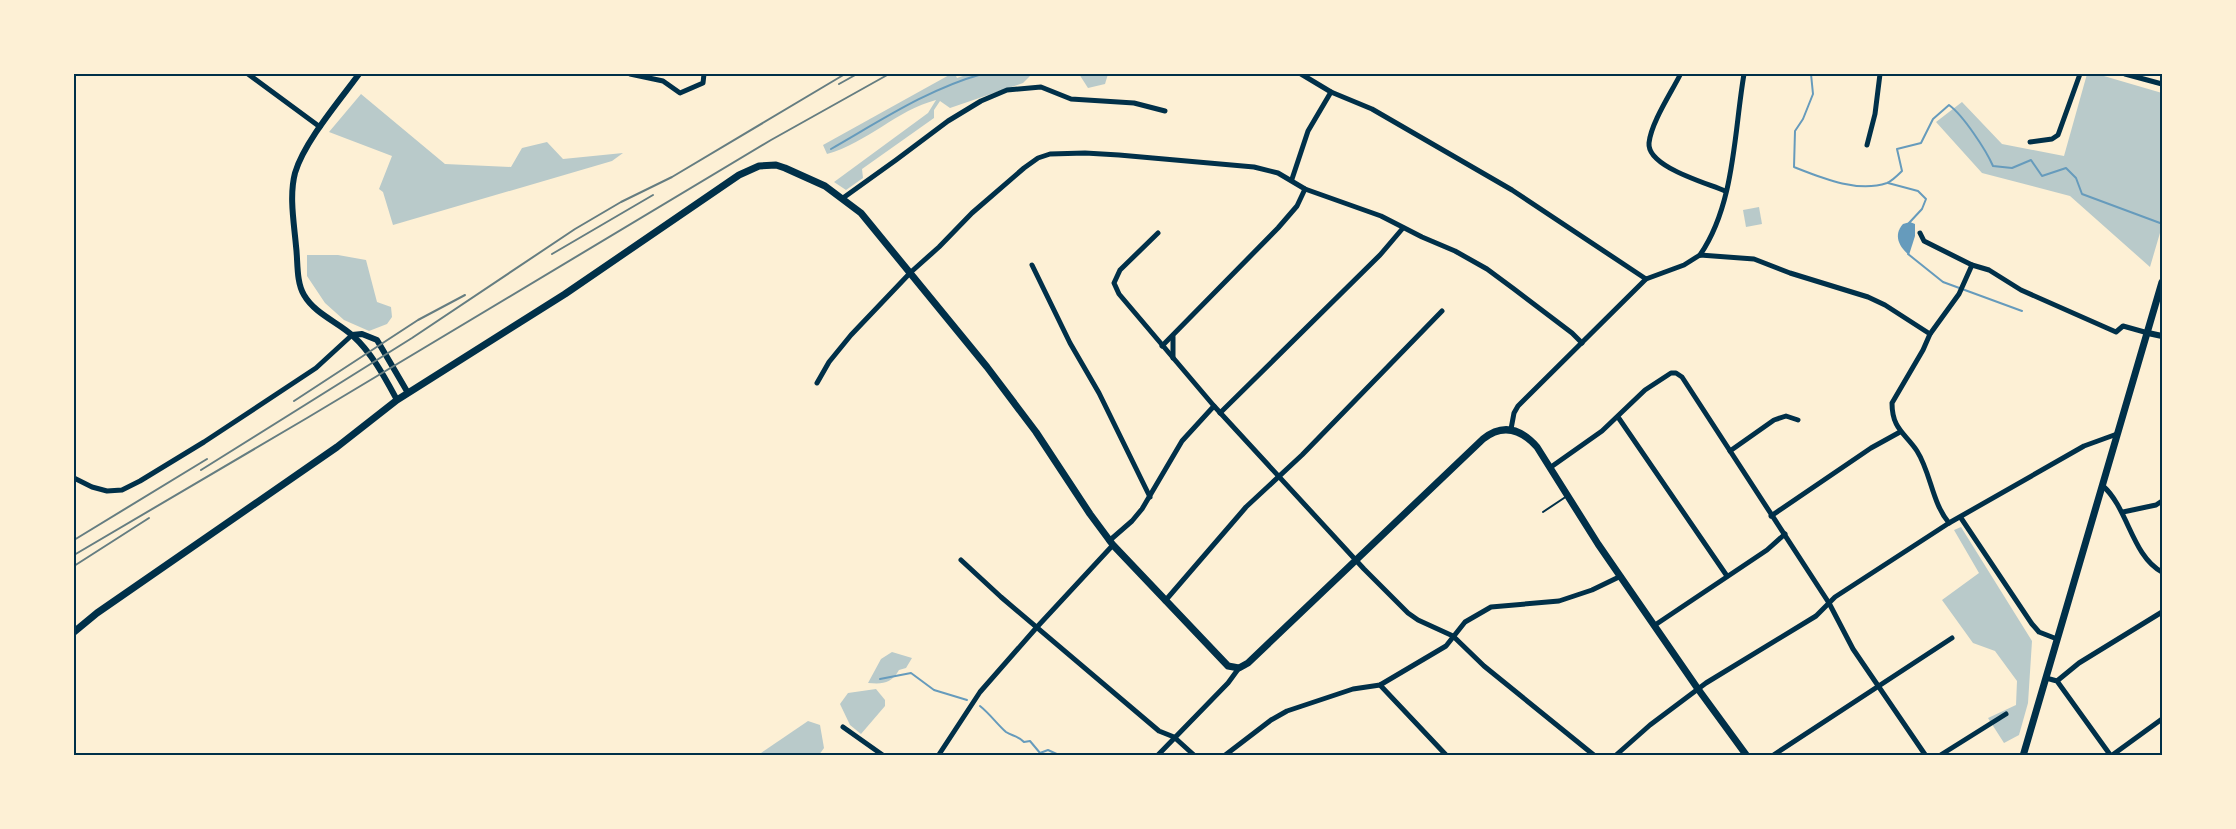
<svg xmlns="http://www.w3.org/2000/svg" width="2236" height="829" viewBox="0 0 2236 829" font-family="'Work Sans',sans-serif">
	<rect width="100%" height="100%" fill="#fdf0d5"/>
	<!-- green -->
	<g fill="#b9caca">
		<path d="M951,74H955L957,78L969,74H1040L1031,75L1023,83L950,108L940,101L934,110V118L862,169L863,178L846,190L834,182L928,113L936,100C897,110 867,143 827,154L823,145Z"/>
		<path d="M1079,74H1108L1105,84L1088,88Z"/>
		<path d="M2087,74H2097L2162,93V226L2150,267L2070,196L1982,173L1936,122L1962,102L2002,144L2064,156Z"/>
		<path d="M361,94L445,164L511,167L522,148L547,142L563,159L623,153L612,161L393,225L383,192L379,189L392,156L329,132Z"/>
		<path d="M1759,207L1762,224L1746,227L1743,210Z"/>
		<path d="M307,255H338L366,260L377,302L391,307L392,317L387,324L369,331L344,320L325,303L307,276Z"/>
		<path d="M1961,527L2032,641L2028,703L2019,735L2004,743L1988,718L2016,705L2017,681L1995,651L1973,643L1942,600L1979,573L1954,530Z"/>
		<path d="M892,652L912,658L906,668L899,670C891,684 883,684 868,683L881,659Z"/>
		<path d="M876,689L885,700V706L861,734L850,725L840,704L848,693Z"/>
		<path d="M808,721L820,725L824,748L819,755H758Z"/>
	</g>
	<!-- water -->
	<path fill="#669bbc" d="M1910,222L1915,224V236L1909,255C1899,247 1893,235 1903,224Z"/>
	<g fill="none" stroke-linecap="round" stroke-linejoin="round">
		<!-- stream -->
		<g stroke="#669bbc" stroke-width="2">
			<path d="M1811,74L1813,94L1803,119L1795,131L1794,167C1822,178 1857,193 1887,183C1892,181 1898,175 1902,171L1897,149L1921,143L1933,119L1949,105C1963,115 1986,150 1993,166L2012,168L2031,160L2042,176L2066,168L2076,178L2082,194L2160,223"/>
			<path d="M831,149C880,121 928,89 982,74"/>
			<path d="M1888,183L1918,191L1926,199L1922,209L1909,223"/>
			<path d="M1908,254L1943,282L2022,311"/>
			<path d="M880,679L911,673L934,690L967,700"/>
			<path d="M980,706C990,714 997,724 1006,732C1012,736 1019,736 1024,742L1030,741L1040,753L1048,750L1061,756"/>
		</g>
		<!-- service -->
		<path stroke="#003049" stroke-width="2" d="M1543,512L1567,496"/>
		<!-- minor -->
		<g stroke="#003049" stroke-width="5">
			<path d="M248,74L320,127"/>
			<path d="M630,74L663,81L680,93L703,83L704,74"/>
			<path d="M1301,74L1331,92L1372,109L1512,190L1646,279L1684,265L1700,255L1754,259L1790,273L1868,297L1885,305L1930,334"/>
			<path d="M2125,74L2162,84"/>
			<path d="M1680,75C1671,93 1651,123 1649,143C1647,167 1707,183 1725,191"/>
			<path d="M2030,142L2052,139L2058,135L2080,74"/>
			<path d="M1867,145L1875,114L1880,74"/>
			<path d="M1292,179L1308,131L1331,92"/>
			<path d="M843,198L896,160L948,121L981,101L1007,90L1041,87L1071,99L1134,103L1165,111"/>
			<path d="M1158,233L1120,270L1114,283L1119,294L1214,406L1364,569L1408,613L1418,620L1453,636L1484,666L1595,756"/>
			<path d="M1920,233L1924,241L1972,265L1989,270L2021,290L2116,332L2123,326L2148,333"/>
			<path d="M1700,255C1735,204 1734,132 1744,74"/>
			<path d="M1032,265L1070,343L1099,393L1150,497"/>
			<path d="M1162,346L1278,228L1297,206L1305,189"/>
			<path d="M1173,358V337"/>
			<path d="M817,383L829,362L851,335L911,272L939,247L972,213L1024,168L1038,158L1050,154L1085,153L1119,155L1254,167L1278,173L1305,189L1381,216L1422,237L1455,251L1487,269L1514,289L1572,333L1582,343"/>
			<path d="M1220,413L1380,255L1403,228"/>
			<path d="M1618,417L1727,576"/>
			<path d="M1511,429L1514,413L1518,406L1646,279"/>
			<path d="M1730,451L1774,420L1786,416L1798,420"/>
			<path d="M1551,467L1602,431L1645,390L1671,373H1676L1682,377L1829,603L1853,649L1926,756"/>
			<path d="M74,478L92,487L107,491L122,490L140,481L204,442L316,368L352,335"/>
			<path d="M2103,486C2128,508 2132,556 2162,572"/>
			<path d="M2123,512L2156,505L2162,501"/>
			<path d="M1771,516L1871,448L1900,432"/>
			<path d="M1961,518L2032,624L2039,632L2057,639"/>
			<path d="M1949,523C1932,503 1931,473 1917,451C1905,433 1892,429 1892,403L1923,350L1930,334L1959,294L1972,265"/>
			<path d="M1109,541L1132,521L1142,509L1182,441L1214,406"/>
			<path d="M961,560L1001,597L1159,731L1174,737L1195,756"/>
			<path d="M1165,601L1246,507L1302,455L1442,311"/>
			<path d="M1655,625L1767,550L1785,534"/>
			<path d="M2046,678L2057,681L2111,756"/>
			<path d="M2057,681L2079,663L2162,612"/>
			<path d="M1380,685L1447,756"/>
			<path d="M843,727L884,756"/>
			<path d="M938,756L980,692L1037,627L1113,545"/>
			<path d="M1157,756L1228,683L1239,668"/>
			<path d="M1224,756L1271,720L1287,711L1353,689L1380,685L1446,646L1465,622L1491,607L1559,601L1592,590L1621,576"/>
			<path d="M1615,756L1650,725L1706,683L1816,616L1835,597L1949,523L2084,446L2117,434"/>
			<path d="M1772,756L1952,638"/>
			<path d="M1939,756L2006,714"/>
			<path d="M2111,756L2162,719"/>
		</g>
		<!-- tertiary -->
		<g stroke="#003049" stroke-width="6">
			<path d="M359,74C340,100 304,142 295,173C289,196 294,223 296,246C298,261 296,282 304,295C315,314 338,322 353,336C372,353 385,378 397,400"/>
			<path d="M2148,333L2162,336"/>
			<path d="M352,335L362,334L377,340L408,393"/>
		</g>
		<!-- secondary -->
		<g stroke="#003049" stroke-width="7">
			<path d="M74,632L97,613L337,447L397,400L565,294L739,175L759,166L776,165L785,168L825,186L861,213L987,367L1036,432L1090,514L1113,545L1228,666L1239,668L1248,663L1483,439C1503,423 1521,429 1537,447L1598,544L1698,689L1747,756"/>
			<path d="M2023,756L2162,282"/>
		</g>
		<!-- rail -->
		<g stroke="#657d81" stroke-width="2">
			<path d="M839,84L857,74"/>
			<path d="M552,254L653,195"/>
			<path d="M294,401L418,320L465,295"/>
			<path d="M201,470L412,338L575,229L621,202L672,177L845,74"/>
			<path d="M74,540L207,459"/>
			<path d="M74,555L307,418L771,140L889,74"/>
			<path d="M74,566L149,518"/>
		</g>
	</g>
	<!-- border -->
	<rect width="2236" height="829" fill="none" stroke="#fdf0d5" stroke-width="150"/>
	<rect x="75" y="75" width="2086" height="679" fill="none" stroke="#003049" stroke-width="2"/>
</svg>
